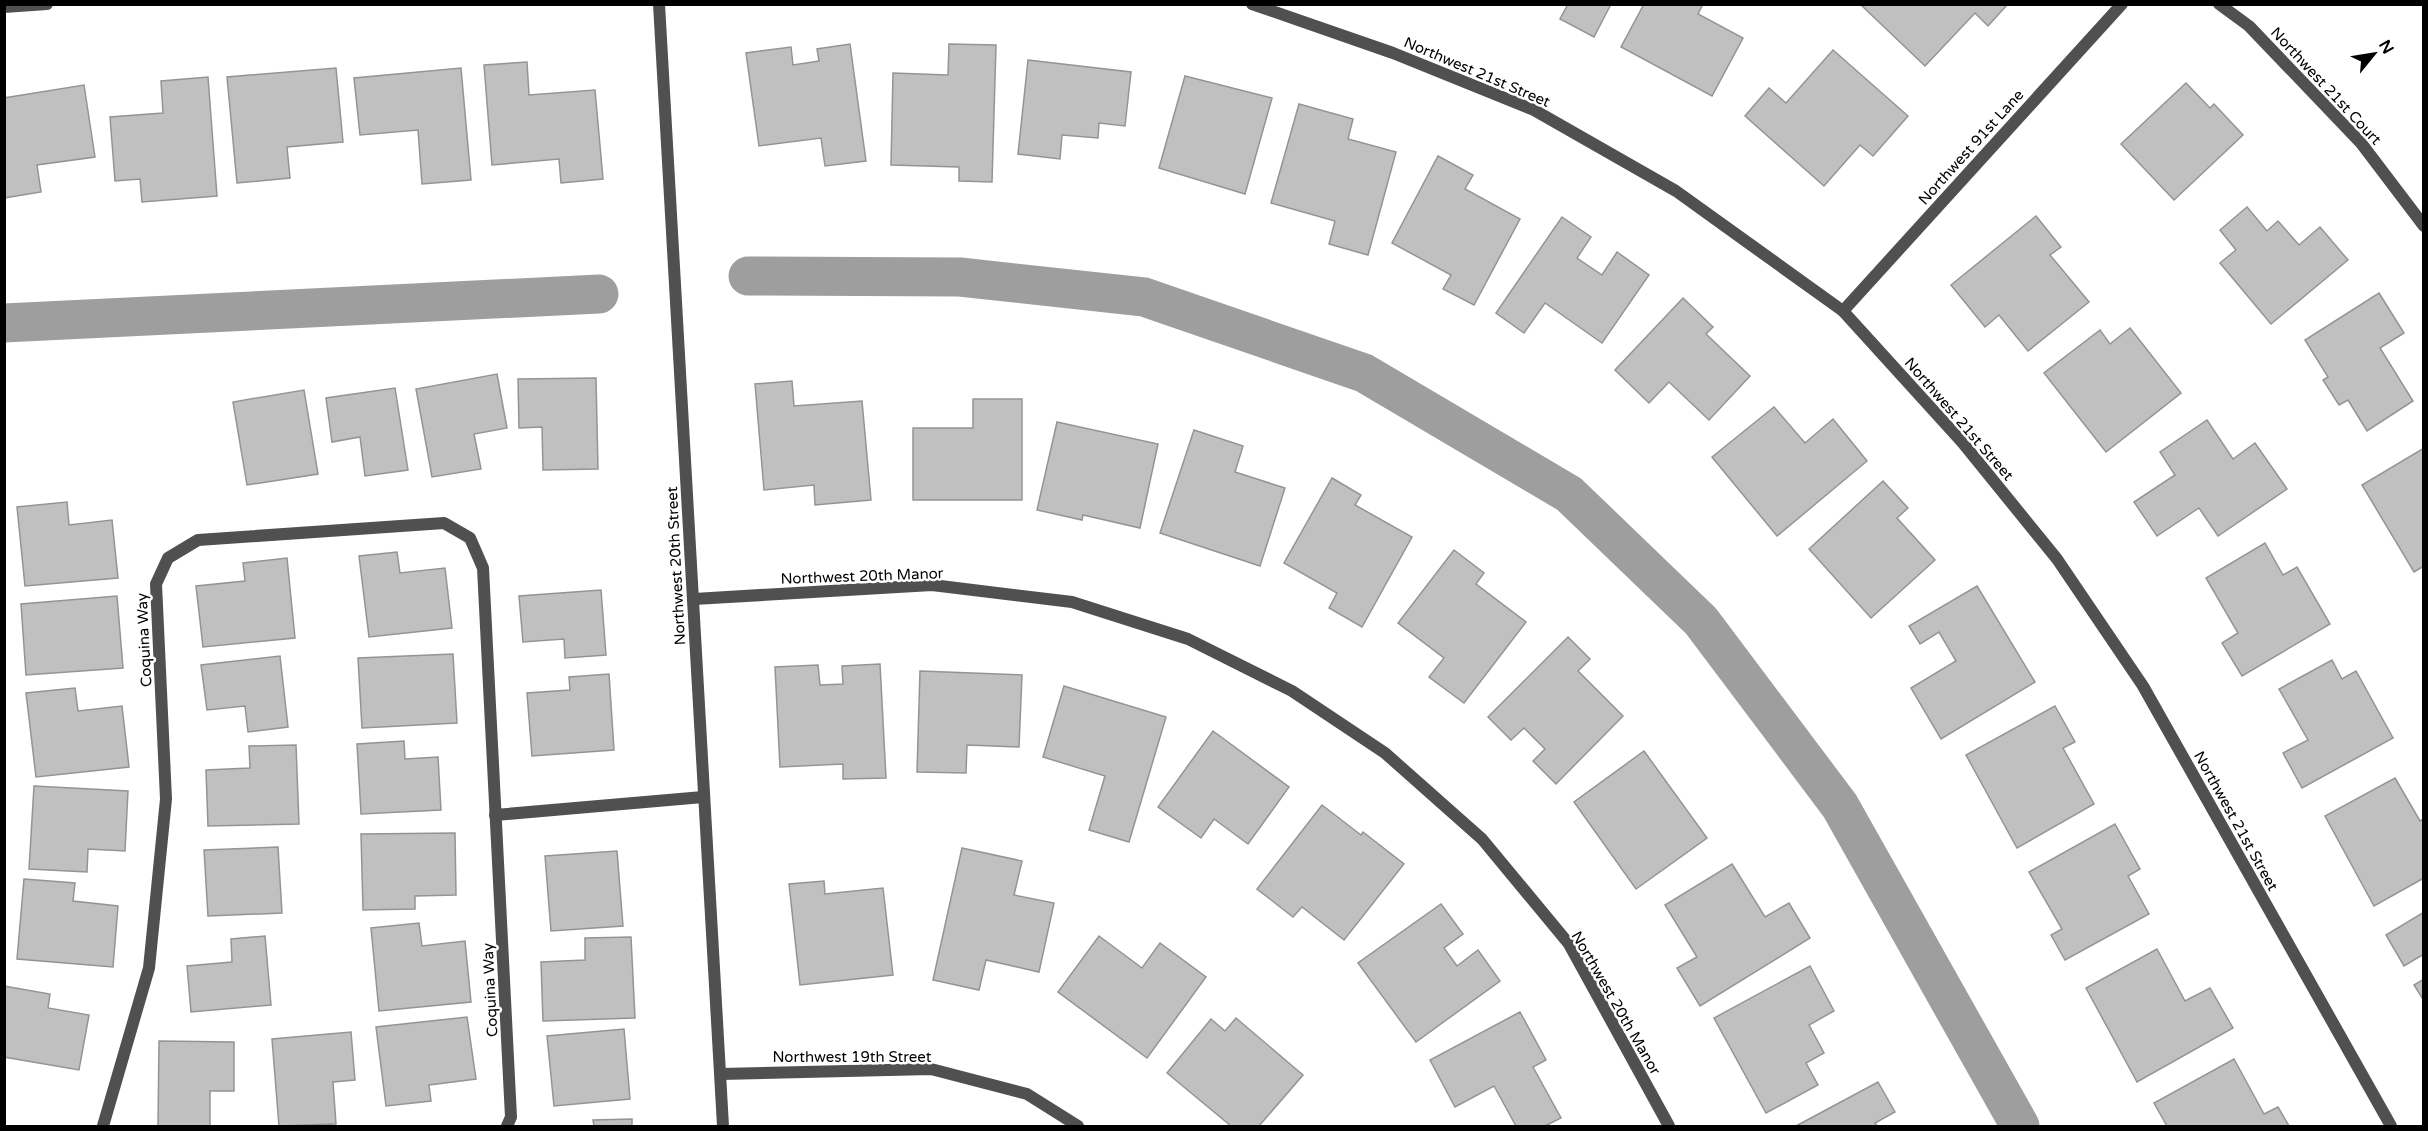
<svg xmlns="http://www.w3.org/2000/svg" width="2428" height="1131" viewBox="0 0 2428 1131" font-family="'Varela Round',sans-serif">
	<rect width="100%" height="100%" fill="#fff"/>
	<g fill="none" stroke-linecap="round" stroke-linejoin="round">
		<!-- canal -->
		<g stroke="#9e9e9e" stroke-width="39">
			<path d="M748,276L960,277L1144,297L1364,373L1569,494L1701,621L1840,806L2020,1126"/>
			<path d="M4,323L599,294"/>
		</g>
	</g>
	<!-- building -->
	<g fill="#c0c0c0" stroke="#949494" stroke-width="1.5">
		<path d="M1568,4H1611L1594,37L1560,19Z"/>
		<path d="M1644,4H1703L1698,14L1743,38L1712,96L1621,47Z"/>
		<path d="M1860,4H2006L2007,5L1988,26L1975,13L1925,66Z"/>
		<path d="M850,44L866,161L825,166L821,138L759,146L746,53L791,47L793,65L819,61L817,49Z"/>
		<path d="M949,44L996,45L992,182L959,181V167L891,165L893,73L948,75Z"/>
		<path d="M1833,50L1908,116L1873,156L1860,145L1824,186L1745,116L1769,88L1786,103Z"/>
		<path d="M1028,60L1131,72L1125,126L1099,123L1098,138L1062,135L1060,159L1018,154Z"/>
		<path d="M527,62L529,95L595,90L603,179L561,183L559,159L492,165L484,65Z"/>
		<path d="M336,68L343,142L287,147L290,178L237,183L227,77Z"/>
		<path d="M461,68L471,180L422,184L418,130L360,135L354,78Z"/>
		<path d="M1185,76L1272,98L1245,194L1159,168Z"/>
		<path d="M208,77L217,196L142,202L140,179L115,181L110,117L163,113L161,81Z"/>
		<path d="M2186,83L2210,108L2214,104L2243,135L2174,200L2121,144Z"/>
		<path d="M84,85L95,157L37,165L41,192L4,198V98Z"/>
		<path d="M1299,104L1353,119L1348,139L1396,152L1368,255L1329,244L1335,221L1271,203Z"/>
		<path d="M1438,156L1473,175L1465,189L1520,219L1474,305L1443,289L1451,275L1392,243Z"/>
		<path d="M2247,207L2267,231L2278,221L2299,245L2320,227L2348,260L2271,324L2220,263L2236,250L2220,230Z"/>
		<path d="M2036,216L2061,247L2050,255L2089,302L2028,351L1999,315L1985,327L1951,285Z"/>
		<path d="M1562,217L1591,237L1577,258L1602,275L1617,252L1649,275L1602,343L1545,303L1524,333L1496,313Z"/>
		<path d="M2379,293L2404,333L2380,348L2413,401L2367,431L2348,400L2339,405L2323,380L2328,377L2305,340Z"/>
		<path d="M1683,298L1713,327L1706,334L1750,376L1709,420L1669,382L1649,403L1615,370Z"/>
		<path d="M2130,328L2181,393L2106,452L2044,373L2100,330L2110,344Z"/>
		<path d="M497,374L507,428L474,434L481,469L432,477L416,389Z"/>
		<path d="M596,378L598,469L543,470L542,427L519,428L518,379Z"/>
		<path d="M792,381L794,406L862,401L871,500L815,505L814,485L764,490L755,384Z"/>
		<path d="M395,388L408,470L365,476L360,437L332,442L326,398Z"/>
		<path d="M304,390L318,474L247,485L233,402Z"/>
		<path d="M973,399H1022V500H913V428H973Z"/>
		<path d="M1774,407L1805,443L1833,419L1867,461L1777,536L1712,457Z"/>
		<path d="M2207,420L2233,459L2255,443L2287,489L2218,536L2199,508L2157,536L2134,502L2175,475L2160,452Z"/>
		<path d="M1057,422L1158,444L1140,528L1083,515L1082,520L1037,510Z"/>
		<path d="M1194,430L1243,446L1235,472L1285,488L1260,566L1160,533Z"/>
		<path d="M2424,448V566L2414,572L2362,485Z"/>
		<path d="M1332,478L1361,495L1355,505L1412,537L1362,627L1329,608L1337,593L1284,563Z"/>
		<path d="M1883,481L1908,508L1897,518L1935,560L1871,618L1809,549Z"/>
		<path d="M67,502L69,525L112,520L118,578L25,586L17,507Z"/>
		<path d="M2265,543L2283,575L2297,567L2330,624L2242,676L2222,643L2238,633L2206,578Z"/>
		<path d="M1454,550L1484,573L1476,584L1526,622L1464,703L1429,677L1444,658L1398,623Z"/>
		<path d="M397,552L400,573L445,568L452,628L369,637L359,556Z"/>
		<path d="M287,558L295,638L203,647L196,586L245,581L243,563Z"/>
		<path d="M1977,586L2035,682L1941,739L1911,688L1956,661L1939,632L1920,644L1909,626Z"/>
		<path d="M601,590L606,655L565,658L564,639L523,642L519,596Z"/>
		<path d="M117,596L123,668L26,675L21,604Z"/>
		<path d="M1568,637L1590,659L1578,671L1623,716L1556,784L1533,761L1545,749L1524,728L1511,740L1488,717Z"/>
		<path d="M453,654L457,723L362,728L358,658Z"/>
		<path d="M280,656L288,727L248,732L245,706L207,710L201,665Z"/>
		<path d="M2332,660L2342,679L2356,671L2393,738L2302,788L2283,753L2308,740L2279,689Z"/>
		<path d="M880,664L886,778L843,779V764L780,767L775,667L818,665L820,685L843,684L842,666Z"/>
		<path d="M920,671L1022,675L1019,747L967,745L966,773L917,772Z"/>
		<path d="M609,674L614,750L532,756L527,693L570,690L569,677Z"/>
		<path d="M1064,686L1166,717L1129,842L1089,830L1105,776L1043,757Z"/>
		<path d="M75,688L78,711L122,706L129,767L36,777L26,693Z"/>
		<path d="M2055,706L2075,742L2063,748L2094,804L2017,848L1966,755Z"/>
		<path d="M1213,731L1289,787L1248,844L1214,819L1201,838L1158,807Z"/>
		<path d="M404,741L405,759L438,757L441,810L361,814L357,744Z"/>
		<path d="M296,745L299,824L208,826L206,770L250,768L249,746Z"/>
		<path d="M1644,751L1707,838L1636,889L1574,802Z"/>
		<path d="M2395,778L2420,821L2424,819V878L2374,906L2325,816Z"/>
		<path d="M34,786L128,791L125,851L88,849L87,872L29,869Z"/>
		<path d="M1322,805L1361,835L1363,832L1404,864L1344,940L1302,907L1293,917L1257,889Z"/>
		<path d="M2115,824L2140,869L2128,876L2149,914L2065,960L2051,935L2062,929L2029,872Z"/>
		<path d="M455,833L456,895L415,896V909L363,910L361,834Z"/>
		<path d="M278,847L282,913L208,916L204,850Z"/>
		<path d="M962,848L1022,861L1014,895L1054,903L1039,972L986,960L979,990L933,980Z"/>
		<path d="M617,851L623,926L551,931L545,856Z"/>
		<path d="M1732,864L1765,917L1789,903L1810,938L1700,1006L1677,968L1697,957L1665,905Z"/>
		<path d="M24,879L75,883L73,901L118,906L113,967L17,959Z"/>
		<path d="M824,881L825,894L883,888L893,975L800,985L789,884Z"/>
		<path d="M1441,904L1463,934L1444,948L1457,966L1478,950L1500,981L1416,1042L1358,963Z"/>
		<path d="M2424,912V954L2404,966L2386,935Z"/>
		<path d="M419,923L422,946L465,941L471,1002L379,1011L371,928Z"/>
		<path d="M265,936L271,1005L191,1012L187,966L232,962L231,939Z"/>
		<path d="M1099,936L1142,968L1160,943L1206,977L1147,1058L1058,992Z"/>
		<path d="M631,937L635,1018L543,1021L541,962L585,960V938Z"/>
		<path d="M2157,949L2185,1001L2210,988L2233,1028L2137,1082L2086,988Z"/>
		<path d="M1810,966L1834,1011L1809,1025L1824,1053L1806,1063L1818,1085L1766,1113L1714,1018Z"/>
		<path d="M2424,979V1001L2414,985Z"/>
		<path d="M4,986L50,994L48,1008L89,1015L79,1070L4,1057Z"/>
		<path d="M1520,1012L1546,1060L1533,1067L1561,1118L1545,1126H1516L1494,1086L1455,1107L1430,1060Z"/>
		<path d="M467,1017L476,1079L429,1085L431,1101L386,1106L376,1027Z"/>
		<path d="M1236,1018L1303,1075L1259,1126H1231L1167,1073L1211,1019L1225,1031Z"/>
		<path d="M624,1029L630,1099L554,1106L547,1036Z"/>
		<path d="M351,1032L355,1080L333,1082L336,1124L279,1126L272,1039Z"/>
		<path d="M159,1041L234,1042V1091H210V1126H158Z"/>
		<path d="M2234,1059L2264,1114L2278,1107L2289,1126H2167L2154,1103Z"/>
		<path d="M1878,1082L1895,1112L1875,1123L1877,1126H1796Z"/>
		<path d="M632,1119V1126H594L593,1120Z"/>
	</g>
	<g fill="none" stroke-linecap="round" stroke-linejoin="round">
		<!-- street -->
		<g stroke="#505050" stroke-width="12">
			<path d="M659,4L723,1126"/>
			<path d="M1252,4L1393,53L1534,110L1676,191L1843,311L1962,442L2057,559L2143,686L2391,1126"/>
			<path d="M2219,4L2249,26L2361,143L2424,226"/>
			<path d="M4,7L47,4"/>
			<path d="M1843,311L2122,4"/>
			<path d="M694,599L932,585L1072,602L1188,639L1292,691L1385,753L1482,839L1569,944L1669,1126"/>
			<path d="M495,815L703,797"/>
			<path d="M721,1074L931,1069L1027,1094L1078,1126"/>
			<path d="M103,1126L149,968L166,799L156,584L168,558L198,540L444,523L470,538L483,568L511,1117L507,1126"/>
		</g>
	</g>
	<g text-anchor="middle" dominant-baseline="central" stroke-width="5" stroke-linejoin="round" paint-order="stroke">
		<!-- street labels -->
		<g font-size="15" fill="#000" stroke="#fff">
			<text transform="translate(1477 72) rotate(23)">Northwest 21st Street</text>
			<text transform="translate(2326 86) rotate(47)">Northwest 21st Court</text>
			<text transform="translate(1971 147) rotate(-48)">Northwest 91st Lane</text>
			<text transform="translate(1959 419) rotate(49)">Northwest 21st Street</text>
			<text transform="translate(676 566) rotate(-93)">Northwest 20th Street</text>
			<text transform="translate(862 576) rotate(-2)">Northwest 20th Manor</text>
			<text transform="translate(144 640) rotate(-93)">Coquina Way</text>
			<text transform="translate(2236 821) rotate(61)">Northwest 21st Street</text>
			<text transform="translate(490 990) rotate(-93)">Coquina Way</text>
			<text transform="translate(1616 1003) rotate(60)">Northwest 20th Manor</text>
			<text x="852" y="1057">Northwest 19th Street</text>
		</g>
	</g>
	<!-- border -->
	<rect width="2428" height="1131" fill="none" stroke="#000000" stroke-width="12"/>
	<!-- north arrow -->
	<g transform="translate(2374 54) rotate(60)" stroke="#ffffff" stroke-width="4.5" paint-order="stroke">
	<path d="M0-4.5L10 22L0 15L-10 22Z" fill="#000000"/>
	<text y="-9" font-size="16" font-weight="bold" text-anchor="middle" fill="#000000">N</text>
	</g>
</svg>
